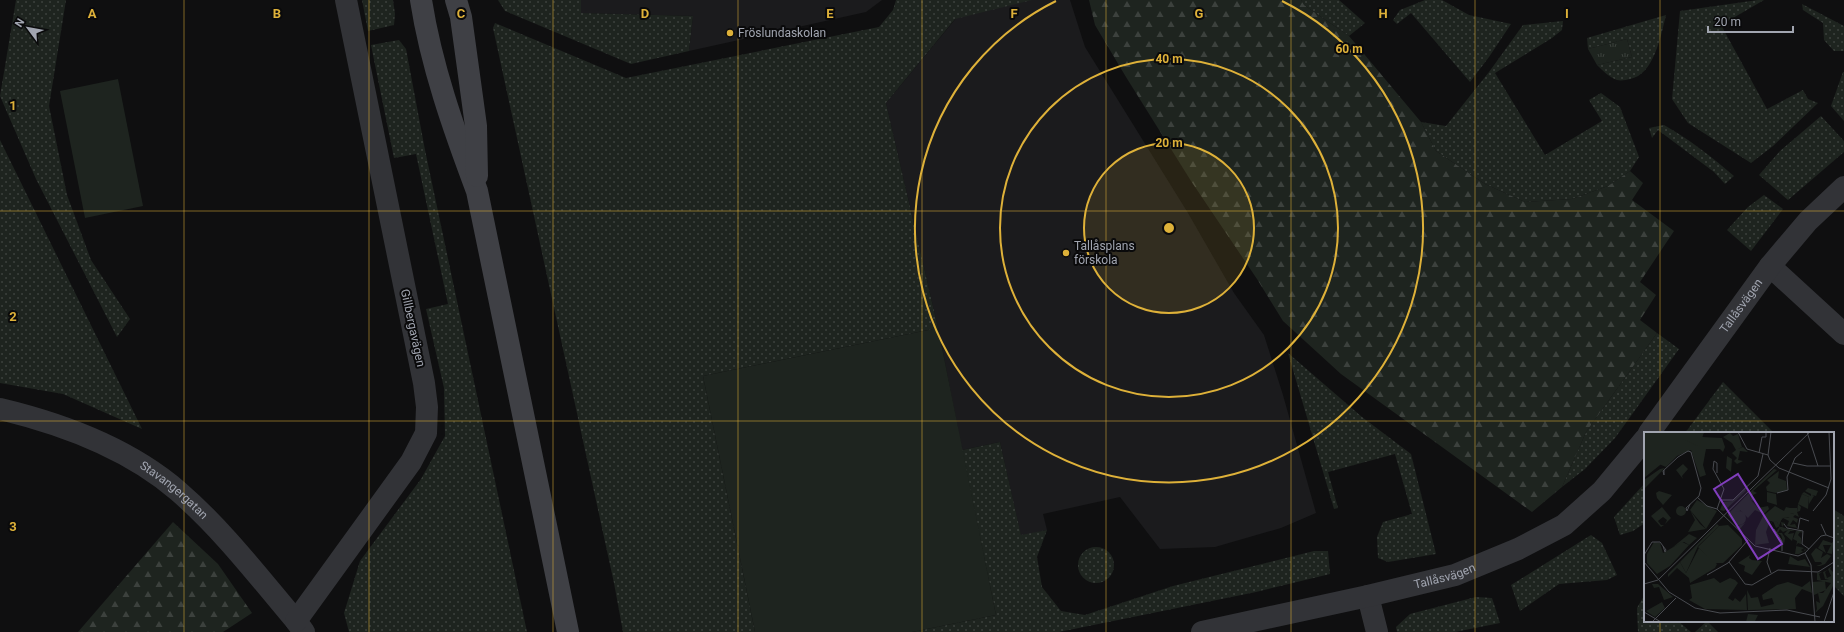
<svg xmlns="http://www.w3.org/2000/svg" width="1844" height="632" viewBox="0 0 1844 632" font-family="Roboto,sans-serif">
	<defs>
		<pattern id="grass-dots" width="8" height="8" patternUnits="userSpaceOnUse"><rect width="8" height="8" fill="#1e241f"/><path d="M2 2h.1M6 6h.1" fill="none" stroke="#3c413d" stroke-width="1.8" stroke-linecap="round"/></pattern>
		<pattern id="forest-firs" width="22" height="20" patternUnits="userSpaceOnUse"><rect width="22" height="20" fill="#1e241f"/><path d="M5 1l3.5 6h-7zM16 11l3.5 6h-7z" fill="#3c413d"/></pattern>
		<pattern id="park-tufts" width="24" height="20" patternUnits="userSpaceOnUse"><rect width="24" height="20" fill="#1e241f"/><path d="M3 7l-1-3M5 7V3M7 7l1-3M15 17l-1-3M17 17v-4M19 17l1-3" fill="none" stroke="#3c413d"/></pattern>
	</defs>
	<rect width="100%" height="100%" fill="#0f0f10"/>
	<!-- built -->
	<g fill="#1b1b1d">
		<path d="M581,0H882L866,12L689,51L693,16L580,13Z"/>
		<path d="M1030,0H1070L1085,47L1188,213L1234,293L1264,335L1283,395L1316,513L1281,528L1215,547L1160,549L1120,497L1043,514L1047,530L1021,536L1000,442L962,450L938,328L886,103L957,17Z"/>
	</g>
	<!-- grass -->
	<g fill="url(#grass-dots)">
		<path d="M16,0H66L49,106L67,195L91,260L130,319L117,337L36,179L0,96Z"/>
		<path d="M362,0H393L395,14L394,25L368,31Z"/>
		<path d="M498,0H581V13L693,16L689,51L631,64L505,11Z"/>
		<path d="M896,0H1032L955,19L886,103L938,328L703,376L755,632H623L614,583L493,28L495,23L626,78L879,27L893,10Z"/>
		<path d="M1301,0H1339L1365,23L1349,36L1304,5Z"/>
		<path d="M1425,0H1442L1469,15L1511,24L1489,57L1470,82L1411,13L1397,24L1393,20L1400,10Z"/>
		<path d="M1758,0H1764L1721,25L1767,109L1803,90L1808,99L1818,103L1773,146L1751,163L1688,123L1672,99L1680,11Z"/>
		<path d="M1802,4L1844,26V51H1834L1824,40L1823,23L1803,10Z"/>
		<path d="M1666,15C1661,35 1654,75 1630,79C1626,80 1621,81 1617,80C1609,77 1603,71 1597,65L1632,57L1627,39L1588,49L1587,38Z"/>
		<path d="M1563,21L1562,30L1552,38L1495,73L1545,155L1602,121L1589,100L1601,93L1620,107L1639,157L1630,171L1608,186L1572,199L1525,202L1485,184L1436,151L1421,122L1446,126L1489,72L1523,25Z"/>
		<path d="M399,40L406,49L425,150L527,632H349L344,613L360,561L421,479L445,436L444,388L426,309L448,304L416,154L394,158L371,45Z"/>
		<path d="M1843,72H1844V121L1831,106Z"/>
		<path d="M1821,116L1844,141V152L1788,200L1759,175L1780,151Z"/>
		<path d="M1664,125C1689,139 1712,157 1734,176L1725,184L1714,172L1658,130L1652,138L1649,128Z"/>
		<path d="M0,140L142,429L63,394L0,383Z"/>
		<path d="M1764,195L1783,209L1751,251L1727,230L1748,207Z"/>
		<path d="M1657,333L1679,349L1615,438L1585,469L1562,487L1586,432Z"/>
		<path d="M1288,353L1362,417L1411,454L1436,554L1388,562L1378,558L1377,537L1383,522L1412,514L1395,454L1328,472L1338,508L1334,509Z"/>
		<path d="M1723,382L1774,433H1685Z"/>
		<path d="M1000,442L1021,535L1047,530L1037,557L1042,587L1061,611L1085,615L1173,586L1314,551H1328L1330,574L1256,592L1059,632H912L996,615L962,450Z"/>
		<path d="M1645,483V523L1633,531L1620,535L1614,517Z"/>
		<path d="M1833,509L1844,516V596L1833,585Z"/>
		<path d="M1591,535L1602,543L1617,575L1607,580L1559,584L1520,611L1511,585Z"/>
		<circle cx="1096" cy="565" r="18"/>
		<path d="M1645,594V621H1678L1691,632H1638L1637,608Z"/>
		<path d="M1476,597L1492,598L1500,623L1455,632H1397L1396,627L1410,614Z"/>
		<path d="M1707,621L1718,632H1695Z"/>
	</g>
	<!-- forest -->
	<g fill="url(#forest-firs)">
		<path d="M1089,0H1301L1304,5L1349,36L1421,122L1436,151L1485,184L1525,202L1572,199L1608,186L1630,171L1643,183L1632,200L1674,231L1640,282L1656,295L1640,320L1657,333L1586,432L1562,487L1532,512L1341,374L1283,321L1257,279L1191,181L1126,77L1095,25Z"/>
		<path d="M173,522L218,564L252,613L223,632H78Z"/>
	</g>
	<!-- park -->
	<path fill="url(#park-tufts)" d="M1627,39L1632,57L1597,65L1588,49Z"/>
	<!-- garden -->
	<g fill="#1e241f">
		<path d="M118,79L143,206L85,218L60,91Z"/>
		<path d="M938,328L996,615L912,632H755L703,376Z"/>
	</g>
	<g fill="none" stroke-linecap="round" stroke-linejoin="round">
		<!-- street -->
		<g stroke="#323337" stroke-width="22">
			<path d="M1770,266L1844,334"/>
			<path id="s1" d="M0,409C63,424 128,448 178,491C222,529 258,576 296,621L304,632"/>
			<path id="s2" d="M1649,433L1770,266L1808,221L1844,187"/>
			<path d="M1368,596L1377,632"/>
			<path d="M296,621L411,462L426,433L427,407L424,383L346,0"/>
			<path id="s3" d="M1202,632L1368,596L1455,575L1518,549L1564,525L1602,491L1645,439"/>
		</g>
		<!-- secondary -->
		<g stroke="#3f4045" stroke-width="22">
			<path d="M421,0C431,65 454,130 477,191L568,632"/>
			<path d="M456,0L461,17L476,126L477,176"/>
		</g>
	</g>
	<!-- grid -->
	<path fill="none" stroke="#deb139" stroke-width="1" stroke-opacity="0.55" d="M184,0V632M369,0V632M553,0V632M738,0V632M922,0V632M1106,0V632M1291,0V632M1475,0V632M1660,0V433M0,211H1844M0,421H1844M1660,621V632"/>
	<!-- distance rings -->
	<circle cx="1169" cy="228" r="85" fill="#deb139" fill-opacity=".12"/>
	<g fill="none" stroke="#deb139" stroke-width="2">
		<circle cx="1169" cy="228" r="85"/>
		<circle cx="1169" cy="228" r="169"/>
		<path d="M1282 1A254 254 0 1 1 1056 1"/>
	</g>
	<!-- markers -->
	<g fill="#deb139" stroke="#0a0a0b" stroke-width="1.5">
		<circle cx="730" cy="33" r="4"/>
		<circle cx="1066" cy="253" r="4"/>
	</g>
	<g text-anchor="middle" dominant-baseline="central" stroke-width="4" stroke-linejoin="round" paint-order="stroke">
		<!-- poi labels -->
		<g font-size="12" fill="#a1a5b0" stroke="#0a0a0b" text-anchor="start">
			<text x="738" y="33">Fröslundaskolan</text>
			<text x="1074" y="246">Tallåsplans<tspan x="1074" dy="14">förskola</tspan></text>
		</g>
		<!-- street labels -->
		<g font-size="12" fill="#a1a5b0" stroke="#0a0a0b">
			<text stroke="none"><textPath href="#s2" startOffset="157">Tallåsvägen</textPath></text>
			<text transform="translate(413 328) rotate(78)">Gillbergavägen</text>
			<text stroke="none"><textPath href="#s1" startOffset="194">Stavangergatan</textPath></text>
			<text stroke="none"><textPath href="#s3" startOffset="249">Tallåsvägen</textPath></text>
		</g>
	</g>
	<!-- overview -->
	<g transform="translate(1644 432)">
		<rect width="190" height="190" fill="#0f0f10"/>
		<path d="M130,37L133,38L109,59L113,61L107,64L110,69L107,68L114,76L124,74L125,77L120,82L111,78L104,86L96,78L94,94L101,91L96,97L104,106L83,83L105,61L107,68L106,60ZM164,56L174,59L172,64L168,63L170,64L165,72V65L158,62L160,60L167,64V62L161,59ZM101,57L102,59L80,79L76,78L79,70L88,69ZM154,72L157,75L156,79L153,80L155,85L151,83L149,85L154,87L153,91L149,88L146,93L151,92L153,96L143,94L145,89L139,86L135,91L138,85L144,86L150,82L146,81V76H153V80ZM18,75L27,86L21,92L23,88L19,85L14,89L17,93H20L17,95L7,84ZM46,78L56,92L62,97L44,100L51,88ZM129,88L133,90L136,95H138L137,90L141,91L138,95L151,99H146L144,102L150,101L148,109L140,102L144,98L139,100L136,97L134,101H138L141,106L140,113L137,103L132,100L136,94L132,96L129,89L125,94ZM73,92L75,94L54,114L42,141L36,130ZM157,98L158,101L156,100L154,103L157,106V112L154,111L152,114L160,116L157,118L159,120L161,117L162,118L155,122H151L153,109L149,107L152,99ZM45,102L53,106L45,113L40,110L29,115ZM179,108L188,111L190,108L188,122L183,121L187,113H179L182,121L174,116ZM172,116L179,120L177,126L183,122L187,124L181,132L176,134H172L178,132L177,130H171L167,122ZM188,134L186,137L190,141V152L179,174L171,181L173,177L172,169L176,171L174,161H179L187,151L173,148V141L178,140L175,142L177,148H185L181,147L179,140L184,138L181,140L183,146L187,144L184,137Z" fill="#1e241f"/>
		<path d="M0,0H60L58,5L78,6L81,15L79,20L76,17H62L59,33L62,43L56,45L47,18L33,24L22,35L10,30ZM86,1L89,4L94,2L98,15L94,17L99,15L104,20L96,19L94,28L99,29L93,32L90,29L93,26L88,21L92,18L88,11L79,5ZM83,24L88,27L87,40L82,36ZM39,32L44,37L38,44L39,47L32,38ZM135,39L134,46L142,49L143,58L132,61L123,59L122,55L126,51L123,48ZM15,59L28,63L19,73L13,66L12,61ZM123,60L132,62L133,73L123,70ZM158,62L165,65L164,77L154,72ZM53,68L73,79L62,97L46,78ZM32 79a5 5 0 1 1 10 0a5 5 0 1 1-10 0ZM131,74L140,79L142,75L146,76V81L150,82L149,85L138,86L135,94L133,90L126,89L122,100L125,111L111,113L112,98L119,84ZM10,110L16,111L19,121L38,110L45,113L26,134L13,142L3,131V122ZM55,116L73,132L71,136L46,151L45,146L33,136L24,145V142L36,130L42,141ZM106,123L105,126L108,128L118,129L108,143L100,139L101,134L94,131ZM146,124L154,129L161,127L166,135L144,132ZM70,146L76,151L86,146L91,148L94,151L84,166L89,169L91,166L96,170L102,162L103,178L61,177L45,168L48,166L46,153ZM166,149L168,161L158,157L151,166L152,177L104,178L103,158L107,166L114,165L117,175L130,172L128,166L119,168L118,163L133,153L144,150L158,155ZM181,149L182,158L170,163L168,150ZM8,152H14L29,165L20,168L15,155L10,156ZM18,170L21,176L11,185L2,179ZM104,182L114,183L111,189L115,190H102Z" fill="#1e241f"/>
		<path d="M0,0H60L55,15L40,7L16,33L0,46Z" fill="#1e241f"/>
		<path d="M21,36L0,57V48L16,37ZM88 86a7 7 0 1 1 14 0a7 7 0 1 1-14 0ZM84,93L98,107V113L79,131H70L54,115L75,94Z" fill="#1e241f"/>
		<path fill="none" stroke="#494b50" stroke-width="1" d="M94,0L103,17L124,23M127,0L124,23L126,28L135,36L185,56M163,0L174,34M115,21L118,5H122V0M149,31L163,34H187M20,38V43L19,39L34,25L44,19L47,20L57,56L55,64L42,76L43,79L46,72M73,41V31L70,29L69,37L80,57L73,77L111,114L154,124L161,121L177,104L182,103L190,106M109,55L166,0M133,61L144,58L143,45L151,26L158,20M182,63L187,47L185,0M53,65L63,74L73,77M77,68H89L114,44L119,22M169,79L182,63M140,92L143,96L159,99L158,112L165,117M177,92L182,103M130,97L138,109V119M154,97L156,86L165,89M126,116L123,130L127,141M161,121L167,133L171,190M0,123L8,110H16L22,118L21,120L19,114M0,130L25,160L51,176L76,181L143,178L176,185M85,130L101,152L108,153L134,138L174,140L190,130M63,143L84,131L104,108M0,152L14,148L110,54M0,180L17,190M8,190L32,166M180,190L190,160"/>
		<path fill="#813ebd" fill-opacity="0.15" stroke="#813ebd" stroke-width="2" d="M94,42L138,112L114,127L70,57Z"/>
		<rect width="190" height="190" fill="none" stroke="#a1a5b0" stroke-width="2"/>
	</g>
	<g font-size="13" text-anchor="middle" font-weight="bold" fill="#deb139" stroke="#0a0a0b" stroke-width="4" stroke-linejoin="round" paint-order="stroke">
		<text x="92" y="18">A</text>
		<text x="277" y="18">B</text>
		<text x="461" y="18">C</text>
		<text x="645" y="18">D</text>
		<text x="830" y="18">E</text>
		<text x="1014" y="18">F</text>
		<text x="1199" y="18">G</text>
		<text x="1383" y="18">H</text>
		<text x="1567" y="18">I</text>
		<text x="13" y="110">1</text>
		<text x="13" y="321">2</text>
		<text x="13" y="531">3</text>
	</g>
	<circle cx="1169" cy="228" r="6" fill="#deb139" stroke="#0a0a0b" stroke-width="2"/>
	<g font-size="12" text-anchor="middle" font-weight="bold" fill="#deb139" stroke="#0a0a0b" stroke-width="4" stroke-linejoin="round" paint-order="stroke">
		<text x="1349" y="53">60 m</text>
		<text x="1169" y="63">40 m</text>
		<text x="1169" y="147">20 m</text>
	</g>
	<!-- north arrow -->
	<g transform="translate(28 28) rotate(302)" stroke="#0a0a0b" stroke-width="3" paint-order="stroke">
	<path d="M0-3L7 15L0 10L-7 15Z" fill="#a1a5b0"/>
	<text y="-6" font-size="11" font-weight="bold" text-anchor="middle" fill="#a1a5b0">N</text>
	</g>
	<!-- scale -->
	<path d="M1708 26v6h85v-6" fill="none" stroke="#a1a5b0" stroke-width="2"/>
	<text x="1714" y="26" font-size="12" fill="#a1a5b0" stroke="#0a0a0b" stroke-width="3" paint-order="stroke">20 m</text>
</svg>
